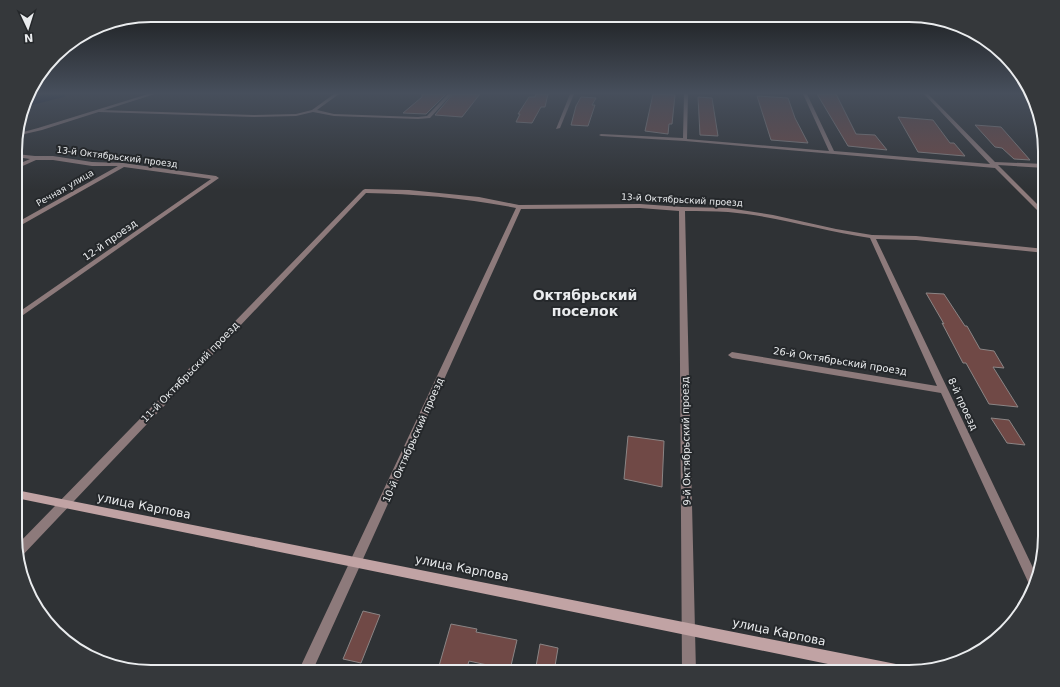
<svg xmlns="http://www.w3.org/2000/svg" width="1060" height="687" viewBox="0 0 1060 687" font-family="'DejaVu Sans',sans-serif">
	<rect width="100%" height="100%" fill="#2f3235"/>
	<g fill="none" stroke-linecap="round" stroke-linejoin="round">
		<!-- river -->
		<path fill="#0c1832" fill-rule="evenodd" d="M43,94H65L64,97L24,107L27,98Z"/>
	</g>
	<!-- building -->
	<g fill="#704946" stroke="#8b8585">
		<path d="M422,94H446L426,114L403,113L422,97Z"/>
		<path d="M453,94H480L462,117L435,115Z"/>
		<path d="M536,94H548L545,107H541L532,123L516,122L520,114H518L529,97H535Z"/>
		<path d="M653,94L675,95L672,124H669L668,134L645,131Z"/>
		<path d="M817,94H836L856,134L875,135L887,150L848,146Z"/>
		<path d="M757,96L788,98L795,118L808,143L771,140Z"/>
		<path d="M581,97L596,98L592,105H595L588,126L571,125L576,106Z"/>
		<path d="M698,97L712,98L718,136L700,135Z"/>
		<path d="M898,117L933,120L950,143H954L965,156L918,152Z"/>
		<path d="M975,125L1001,127L1030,160L1014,159L1002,148L995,147Z"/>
		<path d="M926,293L944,294L965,326H967L980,349L994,351L1004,368L993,367L1018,407L989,404L966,363H963L942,323L944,324Z"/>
		<path d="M991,418L1009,420L1025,445L1007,443Z"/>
		<path d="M628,436L664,441L662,487L624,479Z"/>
		<path d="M363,611L380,615L361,663L343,659Z"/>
		<path d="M451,624L477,629L476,632L517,640L510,670L469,661L466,671L439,666Z"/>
		<path d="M540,644L558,648L554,672H535Z"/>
	</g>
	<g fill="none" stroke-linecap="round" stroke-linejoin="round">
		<!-- minor -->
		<g fill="#8d7a7b" fill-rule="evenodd">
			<path d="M334,94H339L317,110L334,114L418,117L427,116L448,94H452L430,118L418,119L334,116L313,112L296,116L254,117L99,112L97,111L99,110L254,115L296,114L312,110Z"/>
			<path d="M570,94H574L560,128L556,129Z"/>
			<path d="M684,94H688L687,139L829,151L803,94H807L834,151L990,164L924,94H928L995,162L1045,164V168L998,165L1045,212V218L995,168L685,141L601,136L599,135L601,134L683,138Z"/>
			<path d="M16,154L35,156H53L92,162L123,163L216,176L219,178L16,320V314L211,179L124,167L16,228V223L118,166H92L53,160H36L16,169V165L30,159L16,157Z"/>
			<path d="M365,189L409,190L479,197L519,205L640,204L682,207L728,208L773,215L836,229L872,235L916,236L1045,249V253L916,240L876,239L1035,572L1031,585L1029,584L941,393L732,358L728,355L732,352L937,386L870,238C822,231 776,216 728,212C714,211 699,211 685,211L696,672H682L679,211L640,208L521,209L312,672H298L516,208C466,198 417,194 366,193L20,558L18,559L16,554V546L363,190Z"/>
		</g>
		<!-- tertiary -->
		<path fill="#8d7a7b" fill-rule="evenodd" d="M148,94H155L42,130L16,136V134L38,128Z"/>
		<!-- secondary -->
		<path fill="#c1a3a4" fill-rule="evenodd" d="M16,490L901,665L906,667L908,672H867L16,498Z"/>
	</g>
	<!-- sky -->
	<linearGradient id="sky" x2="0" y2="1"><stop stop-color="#1a1c1d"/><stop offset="0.49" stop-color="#474f5c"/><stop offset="1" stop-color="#474f5c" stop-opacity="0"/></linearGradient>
	<rect width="1060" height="190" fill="url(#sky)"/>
	<g text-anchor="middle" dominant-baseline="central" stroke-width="4" stroke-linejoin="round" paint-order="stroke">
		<!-- far-street labels -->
		<g font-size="9" fill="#eaecee" stroke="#25282b">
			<text transform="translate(117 157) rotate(7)">13-й Октябрьский проезд</text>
			<text transform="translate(65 188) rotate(-30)">Речная улица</text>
			<text transform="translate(682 200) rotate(3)">13-й Октябрьский проезд</text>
		</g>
		<!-- street labels -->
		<g font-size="10" fill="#eaecee" stroke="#25282b">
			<text transform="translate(110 240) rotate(-35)">12-й проезд</text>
			<text transform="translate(840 361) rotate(9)">26-й Октябрьский проезд</text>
			<text transform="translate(190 372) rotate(-46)">11-й Октябрьский проезд</text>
			<text transform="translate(963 404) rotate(65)">8-й проезд</text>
			<text transform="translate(413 440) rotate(-66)">10-й Октябрьский проезд</text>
			<text transform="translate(686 441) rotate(-91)">9-й Октябрьский проезд</text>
		</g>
		<!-- near-street labels -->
		<g font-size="12" fill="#eaecee" stroke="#25282b">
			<text transform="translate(144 506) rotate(11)">улица Карпова</text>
			<text transform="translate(462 568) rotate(11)">улица Карпова</text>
			<text transform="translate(779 632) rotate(12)">улица Карпова</text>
		</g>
		<!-- district labels -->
		<g font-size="14" font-weight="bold" fill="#eaecee" stroke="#25282b">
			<text x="585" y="295">Октябрьский<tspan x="585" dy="16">поселок</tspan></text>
		</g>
	</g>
	<!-- crop -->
	<path d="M0 0H1060V687H0ZM151 22H909A129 129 0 0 1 1038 151V536A129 129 0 0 1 909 665H151A129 129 0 0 1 22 536V151A129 129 0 0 1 151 22Z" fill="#35383b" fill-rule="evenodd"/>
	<path fill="none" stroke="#eaecee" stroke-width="2" d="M151 22H909A129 129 0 0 1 1038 151V536A129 129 0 0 1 909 665H151A129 129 0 0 1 22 536V151A129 129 0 0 1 151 22Z"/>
	<!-- north arrow -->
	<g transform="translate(28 28) rotate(176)" stroke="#25282b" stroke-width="3" paint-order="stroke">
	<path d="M0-3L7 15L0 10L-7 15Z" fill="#eaecee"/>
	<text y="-6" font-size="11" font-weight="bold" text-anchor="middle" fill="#eaecee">N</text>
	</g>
</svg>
